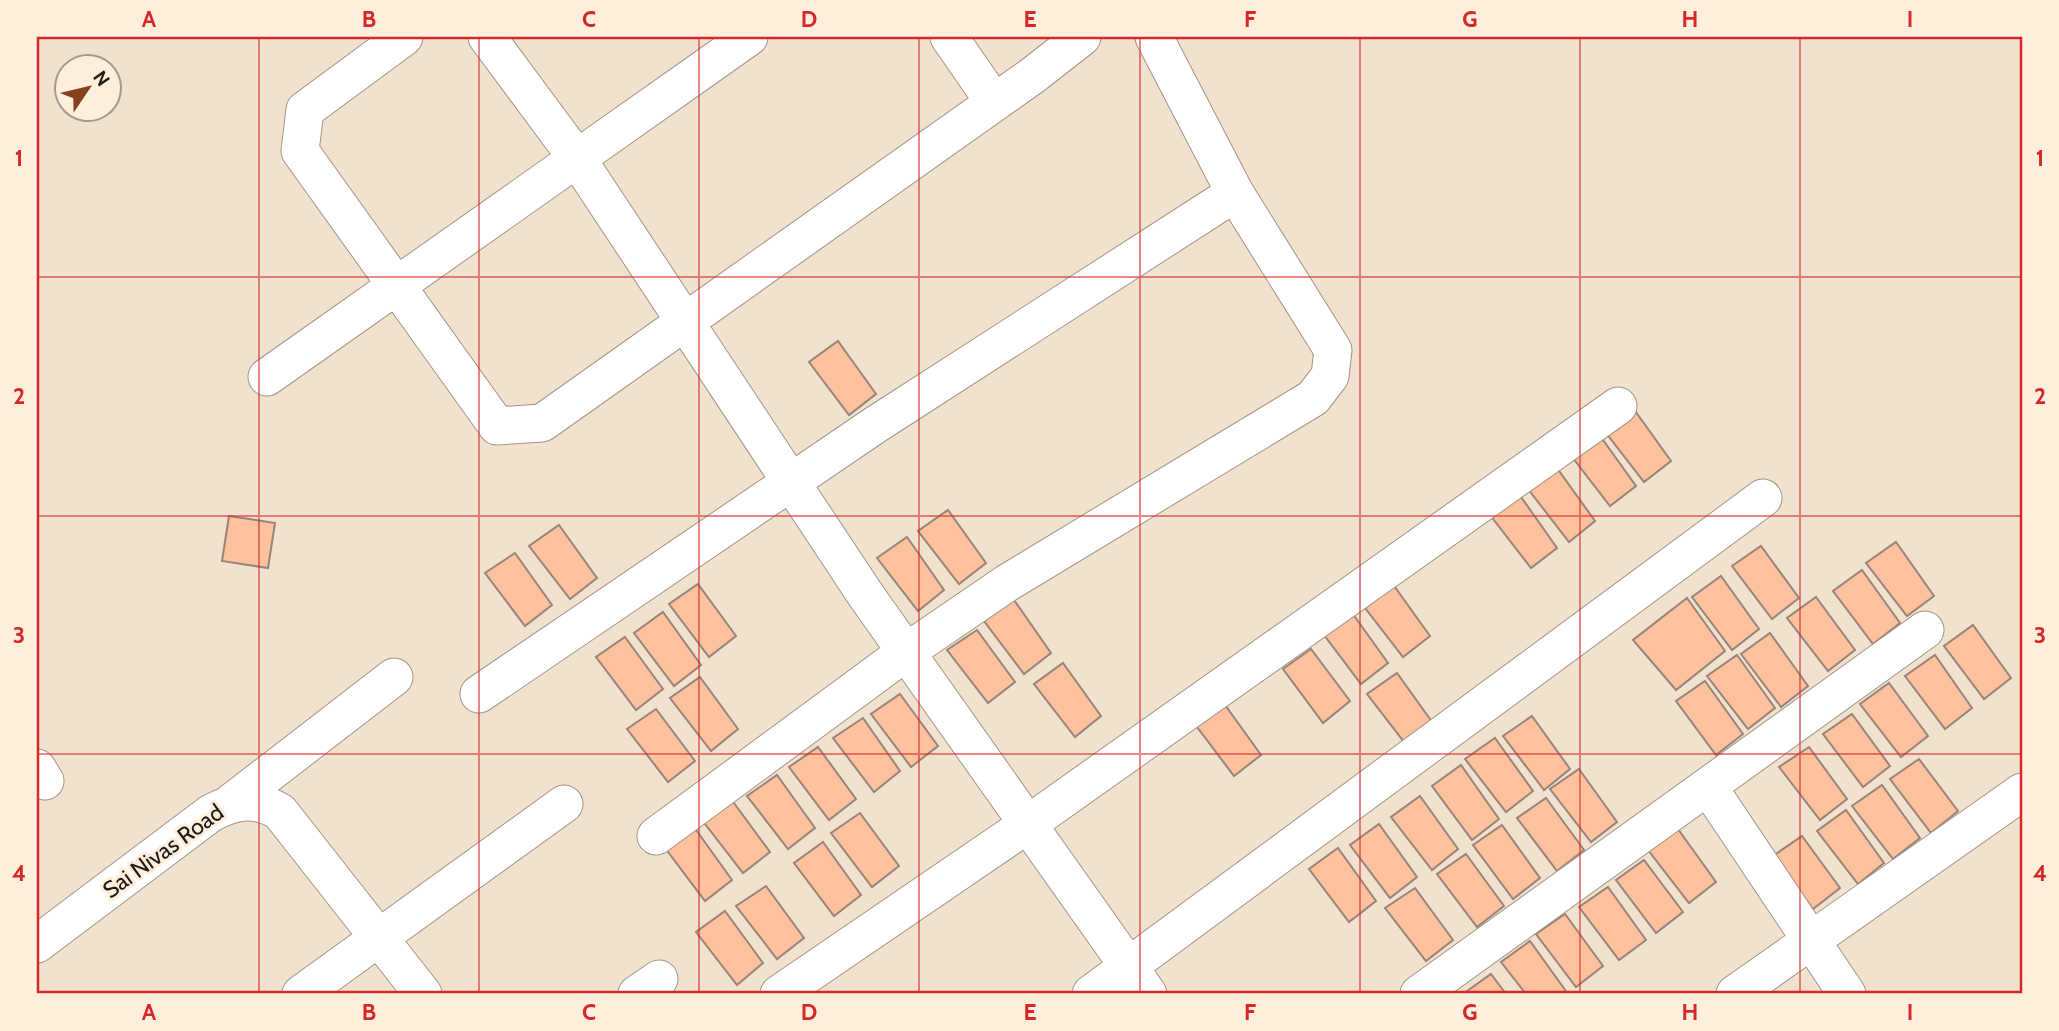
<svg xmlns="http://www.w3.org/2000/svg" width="2059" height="1031" viewBox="0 0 2059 1031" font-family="Cabin,sans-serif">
	<rect width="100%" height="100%" fill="#f1e1cf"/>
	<!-- building -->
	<g fill="#fdc19e" stroke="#998479" stroke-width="2">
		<path d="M838,341L876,394L849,415L809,362Z"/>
		<path d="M1633,408L1671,461L1644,482L1603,429Z"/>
		<path d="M1598,433L1636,486L1610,506L1569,453Z"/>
		<path d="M1557,468L1595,521L1569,542L1528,489Z"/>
		<path d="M1519,494L1557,548L1531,568L1490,515Z"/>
		<path d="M948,510L986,563L959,584L918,531Z"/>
		<path d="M229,516L275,523L268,568L222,561Z"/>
		<path d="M559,525L597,578L570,599L529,546Z"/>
		<path d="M907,537L944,590L918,611L877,558Z"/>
		<path d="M1896,542L1934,596L1907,616L1866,563Z"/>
		<path d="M1761,546L1799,598L1772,619L1732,566Z"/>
		<path d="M515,553L552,605L525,626L485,573Z"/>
		<path d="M1862,570L1900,623L1873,644L1833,591Z"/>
		<path d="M1721,576L1759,629L1732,650L1692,597Z"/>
		<path d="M1392,583L1430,636L1403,657L1362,604Z"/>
		<path d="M698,584L736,636L709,657L669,604Z"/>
		<path d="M1816,597L1855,650L1828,671L1787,618Z"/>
		<path d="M1687,598L1725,651L1676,690L1633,640Z"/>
		<path d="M1014,600L1051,653L1024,674L984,621Z"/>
		<path d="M1350,610L1388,663L1361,684L1321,631Z"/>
		<path d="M663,612L701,665L674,686L634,633Z"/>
		<path d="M1973,625L2011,678L1984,699L1944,646Z"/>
		<path d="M977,630L1015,682L988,703L947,650Z"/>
		<path d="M1770,633L1808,686L1781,707L1741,654Z"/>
		<path d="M625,637L663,689L636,710L596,657Z"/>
		<path d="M1311,649L1350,701L1323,723L1283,669Z"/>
		<path d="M1737,655L1775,708L1748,729L1707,676Z"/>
		<path d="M1935,655L1972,708L1945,729L1905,676Z"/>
		<path d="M1063,663L1101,716L1075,737L1034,684Z"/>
		<path d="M1397,673L1435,726L1408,747L1367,694Z"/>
		<path d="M700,677L738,729L711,751L670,698Z"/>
		<path d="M1705,681L1743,734L1716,755L1676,701Z"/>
		<path d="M1889,683L1928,736L1901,757L1860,704Z"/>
		<path d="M900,694L938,746L911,767L871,714Z"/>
		<path d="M1223,702L1261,755L1234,776L1194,723Z"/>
		<path d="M656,709L695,761L668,782L627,729Z"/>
		<path d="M1852,714L1890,766L1863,787L1823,734Z"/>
		<path d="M1532,716L1570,769L1544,790L1503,736Z"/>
		<path d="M863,718L900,771L874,792L833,738Z"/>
		<path d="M1495,738L1533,791L1506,812L1465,759Z"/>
		<path d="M818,747L856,799L829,820L789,767Z"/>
		<path d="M1809,747L1847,799L1820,820L1779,767Z"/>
		<path d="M1919,759L1958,811L1931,833L1890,779Z"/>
		<path d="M1461,765L1499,819L1472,840L1432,786Z"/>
		<path d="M1579,769L1617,822L1591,842L1550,789Z"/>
		<path d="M777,775L815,828L788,849L747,796Z"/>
		<path d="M1882,785L1920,838L1893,859L1852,806Z"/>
		<path d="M1420,796L1458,849L1432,870L1391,817Z"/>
		<path d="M1546,798L1584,850L1557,871L1517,818Z"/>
		<path d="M731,799L770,852L743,873L702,820Z"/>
		<path d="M1846,810L1884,863L1858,884L1817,831Z"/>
		<path d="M860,813L899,866L872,887L831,833Z"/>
		<path d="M1379,824L1417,877L1390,898L1350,845Z"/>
		<path d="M1502,825L1540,878L1513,899L1473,845Z"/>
		<path d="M694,827L732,880L705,901L665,848Z"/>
		<path d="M1678,829L1716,882L1689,903L1648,850Z"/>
		<path d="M1802,836L1840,888L1813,909L1773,856Z"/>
		<path d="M823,842L861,895L834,916L794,863Z"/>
		<path d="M1338,848L1376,901L1349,922L1309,869Z"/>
		<path d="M1466,854L1504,906L1477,927L1437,874Z"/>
		<path d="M1644,860L1683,912L1656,933L1616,880Z"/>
		<path d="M766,886L804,938L777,959L736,906Z"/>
		<path d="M1608,887L1646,940L1619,960L1579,907Z"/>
		<path d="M1415,888L1453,940L1426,961L1385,908Z"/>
		<path d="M725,911L763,963L737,985L696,932Z"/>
		<path d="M1565,914L1603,966L1576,987L1536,934Z"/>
		<path d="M1530,941L1568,994H1526L1501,962Z"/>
		<path d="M1491,974L1506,994H1463Z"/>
	</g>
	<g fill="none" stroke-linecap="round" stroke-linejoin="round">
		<defs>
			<g id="street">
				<path d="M404,37L305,110L300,151L497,426L542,423L1032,76L1082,37"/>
				<path d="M487,37L576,157L865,594L1148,994"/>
				<path d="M949,37L994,102"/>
				<path d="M267,377L749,37"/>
				<path d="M479,694L875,425L1235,193"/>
				<path d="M37,768L45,781"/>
				<path d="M1709,788L1847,994"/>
				<path d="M232,802L394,677"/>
				<path d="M656,836L906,652L1007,583L1313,398L1330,376L1333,350L1235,193L1154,37"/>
				<path d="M37,944L211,813C236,800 256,797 280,812L423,994"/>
				<path d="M301,994L564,804"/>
				<path d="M637,994L659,979"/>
				<path d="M779,994L1028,824L1618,406"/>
				<path d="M1091,994L1763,498"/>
				<path d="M1419,994L1925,630"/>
				<path d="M1735,994L2022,792"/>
			</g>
		</defs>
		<!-- street casing -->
		<use href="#street" stroke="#a39584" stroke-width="39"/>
		<!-- street -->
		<use href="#street" stroke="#fff" stroke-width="37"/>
	</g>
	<!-- grid -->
	<path fill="none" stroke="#d62828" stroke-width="2" stroke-opacity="0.55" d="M259,37V994M479,37V994M699,37V994M919,37V994M1140,37V994M1360,37V994M1580,37V994M1800,37V994M37,277H2022M37,516H2022M37,754H2022"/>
	<g text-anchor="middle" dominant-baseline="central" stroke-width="6" stroke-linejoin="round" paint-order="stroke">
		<!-- street labels -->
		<g font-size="23" fill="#211b15" stroke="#feefdc">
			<text transform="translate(163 851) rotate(-36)">Sai Nivas Road</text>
		</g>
	</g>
	<!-- border -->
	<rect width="2059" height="1031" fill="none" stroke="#feefdc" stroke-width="77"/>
	<!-- north arrow -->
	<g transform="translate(88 88) rotate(55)"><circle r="33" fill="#feefdc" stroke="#a69a8c" stroke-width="2"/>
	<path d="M0-5L12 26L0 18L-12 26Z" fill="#88411e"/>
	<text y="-10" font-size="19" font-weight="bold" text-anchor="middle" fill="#211b15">N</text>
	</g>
	<rect x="38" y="38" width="1983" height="954" fill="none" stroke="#d62828" stroke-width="2.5"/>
	<g font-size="23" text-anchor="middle" font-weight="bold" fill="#d62828">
		<text x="149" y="27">A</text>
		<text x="369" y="27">B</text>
		<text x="589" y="27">C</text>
		<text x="809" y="27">D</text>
		<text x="1030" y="27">E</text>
		<text x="1250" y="27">F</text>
		<text x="1470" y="27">G</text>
		<text x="1690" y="27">H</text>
		<text x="1910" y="27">I</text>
		<text x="19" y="166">1</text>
		<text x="2040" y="166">1</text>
		<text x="19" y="404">2</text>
		<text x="2040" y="404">2</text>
		<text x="19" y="643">3</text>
		<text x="2040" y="643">3</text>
		<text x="19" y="881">4</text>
		<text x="2040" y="881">4</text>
		<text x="149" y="1020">A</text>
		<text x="369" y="1020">B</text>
		<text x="589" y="1020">C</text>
		<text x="809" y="1020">D</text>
		<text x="1030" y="1020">E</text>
		<text x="1250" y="1020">F</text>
		<text x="1470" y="1020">G</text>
		<text x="1690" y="1020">H</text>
		<text x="1910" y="1020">I</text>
	</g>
</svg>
